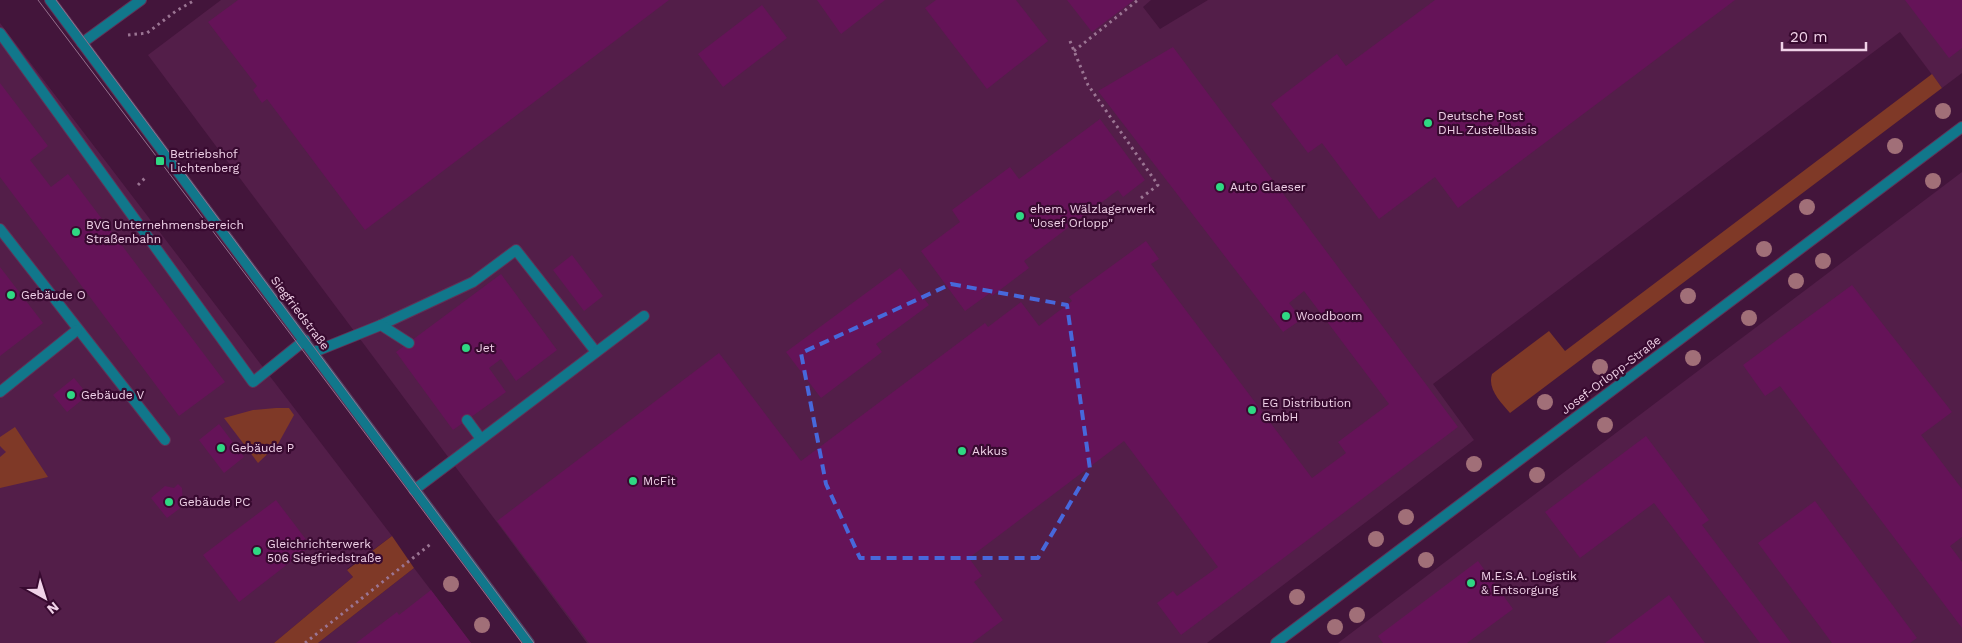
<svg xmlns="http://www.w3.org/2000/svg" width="1962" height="643" viewBox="0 0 1962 643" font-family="'Work Sans',sans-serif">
	<rect width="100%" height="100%" fill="#43153b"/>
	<!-- built -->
	<g fill="#531e49">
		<path d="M221,0H1151L1143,7L1160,29L1208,0H1962V73L1942,88L1900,32L1433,384L1474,440L1207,643H587L148,55Z"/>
		<path d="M0,23L392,536L347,569L353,577L274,643H0Z"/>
		<path d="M1962,172V643H1338L1678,386Z"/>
		<path d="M414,568L471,643H318Z"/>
	</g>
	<!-- green -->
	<g fill="#7f3927">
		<path d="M1932,74L1942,88L1510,413C1501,402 1487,389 1492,374L1549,331L1565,351Z"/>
		<path d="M276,408H289L294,415L278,444L258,463L224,418L253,410Z"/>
		<path d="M15,427L48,477L0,488V457L6,452L0,446V437Z"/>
		<path d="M392,536L414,568L318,643H274L353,577L347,570Z"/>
	</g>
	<!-- building -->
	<g fill="#651358">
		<path d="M238,0H669L365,230L267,99L262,103L253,90L257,86L208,22Z"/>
		<path d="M817,0H885L841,34Z"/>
		<path d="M936,0H1016L1048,41L987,89L925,8Z"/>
		<path d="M1067,0H1134L1092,32Z"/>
		<path d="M1435,0H1735L1458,208L1435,177L1379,219L1322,143L1308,153L1271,104L1337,54L1346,66Z"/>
		<path d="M1905,0H1962V48L1949,58Z"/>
		<path d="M762,5L787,38L723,87L698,54Z"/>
		<path d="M1173,47L1458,427L1181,635L1157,603L1173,591L1177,596L1218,567L1124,441L969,558L982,576L974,582L1003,620L972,643H589L497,521L719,353L801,461L985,323L988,327L1021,302L1039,326L1072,301L1069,297L1146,241L1159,259L1151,264L1312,478L1346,453L1338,442L1389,404L1304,291L1289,303L1302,319L1283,332L1098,91Z"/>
		<path d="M0,83L48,146L30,160L51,187L68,174L225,382L179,416L0,177Z"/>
		<path d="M1100,119L1145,180L1123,197L1118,190L1024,261L1029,268L992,296L990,293L965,311L921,251L960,222L952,210L1010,167L1019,179Z"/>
		<path d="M572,255L603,296L584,311L553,270Z"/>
		<path d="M0,267L43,323L0,356Z"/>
		<path d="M900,268L929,305L876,344L882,352L821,398L786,352Z"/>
		<path d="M501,274L557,350L516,381L501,359L489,368L506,392L453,430L396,352Z"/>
		<path d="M1852,285L1952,412L1921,435L1962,489V537L1950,546L1962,562V628L1780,386L1765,396L1743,365Z"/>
		<path d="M74,378L88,395L67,412L53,395Z"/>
		<path d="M219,424L244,457L224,473L199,440Z"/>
		<path d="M1646,436L1709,520L1702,525L1791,643H1760L1654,503L1580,558L1545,512Z"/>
		<path d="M178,484L182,488L183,506L167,518L151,498L165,486L174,488Z"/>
		<path d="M276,500L311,546L239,602L203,555Z"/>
		<path d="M1815,501L1917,638L1910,643H1832L1758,543Z"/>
		<path d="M1478,561L1513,609L1467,643H1383L1378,636Z"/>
		<path d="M431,590L471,643H356L397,612L399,615Z"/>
		<path d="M1669,595L1705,643H1605Z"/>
	</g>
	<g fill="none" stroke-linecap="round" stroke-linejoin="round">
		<defs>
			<g id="service">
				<path d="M0,33L253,382L305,340"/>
				<path d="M0,229L165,440"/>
				<path d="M381,325L473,282L516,250L596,352"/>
				<path d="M314,352L381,325L409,343"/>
				<path d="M0,392L77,330"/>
				<path d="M467,420L481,439"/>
				<path d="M414,490L644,316"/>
			</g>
			<path id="minor" d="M82,43L141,0"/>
			<g id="tertiary">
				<path d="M50,0L529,643"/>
				<path d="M1276,643L1962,127"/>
			</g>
		</defs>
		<!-- service casing -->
		<use href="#service" stroke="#5f3357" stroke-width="12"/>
		<!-- minor casing -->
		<use href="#minor" stroke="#5f3357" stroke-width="12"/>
		<!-- tertiary casing -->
		<use href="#tertiary" stroke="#5f3357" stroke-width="12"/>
		<!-- path -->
		<g stroke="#9b7593" stroke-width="3" stroke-dasharray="2.5 4" stroke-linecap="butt">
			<path d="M128,35L147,33L176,11L195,0"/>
			<path d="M1070,41L1088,85L1158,185L1141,198"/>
			<path d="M1074,51L1138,0"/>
			<path d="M138,185L145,178"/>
			<path d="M305,643L432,543"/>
		</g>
		<!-- service -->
		<use href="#service" stroke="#11778b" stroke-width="10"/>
		<!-- minor -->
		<use href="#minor" stroke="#11778b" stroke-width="10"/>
		<!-- tertiary -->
		<use href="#tertiary" stroke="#11778b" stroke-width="10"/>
		<!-- tram -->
		<g stroke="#956f8d" stroke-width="1">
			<path d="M38,0C200,214 362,428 522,643"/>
			<path d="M56,0L534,643"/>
		</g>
	</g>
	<!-- trees -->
	<g fill="#a16f78">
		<circle cx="1943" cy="111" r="8"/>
		<circle cx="1895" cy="146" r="8"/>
		<circle cx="1933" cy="181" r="8"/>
		<circle cx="1807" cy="207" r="8"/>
		<circle cx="1764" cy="249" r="8"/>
		<circle cx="1823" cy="261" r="8"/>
		<circle cx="1796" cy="281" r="8"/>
		<circle cx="1688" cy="296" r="8"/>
		<circle cx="1749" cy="318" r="8"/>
		<circle cx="1693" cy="358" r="8"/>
		<circle cx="1600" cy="367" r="8"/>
		<circle cx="1545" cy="402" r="8"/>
		<circle cx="1605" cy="425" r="8"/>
		<circle cx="1474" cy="464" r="8"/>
		<circle cx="1537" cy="475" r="8"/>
		<circle cx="1406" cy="517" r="8"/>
		<circle cx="1376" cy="539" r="8"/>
		<circle cx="1426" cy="560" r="8"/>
		<circle cx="451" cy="584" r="8"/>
		<circle cx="1297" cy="597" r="8"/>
		<circle cx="1357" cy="615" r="8"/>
		<circle cx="482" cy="625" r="8"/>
		<circle cx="1335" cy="627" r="8"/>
	</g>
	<!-- marked area -->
	<path fill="none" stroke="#4768db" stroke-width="4" stroke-dasharray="10 6" stroke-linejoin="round" d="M951,284L1067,305L1090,469L1038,558H860L826,484L801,353Z"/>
	<!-- markers -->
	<g fill="#2fd883" stroke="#380a30" stroke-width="2">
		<circle cx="1428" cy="123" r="5"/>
		<rect x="155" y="156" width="10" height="10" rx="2.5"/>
		<circle cx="1220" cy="187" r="5"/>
		<circle cx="1020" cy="216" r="5"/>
		<circle cx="76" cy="232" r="5"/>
		<circle cx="11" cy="295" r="5"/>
		<circle cx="1286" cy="316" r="5"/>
		<circle cx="466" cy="348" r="5"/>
		<circle cx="71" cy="395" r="5"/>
		<circle cx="1252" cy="410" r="5"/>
		<circle cx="221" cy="448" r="5"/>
		<circle cx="962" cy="451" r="5"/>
		<circle cx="633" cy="481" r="5"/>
		<circle cx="169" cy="502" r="5"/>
		<circle cx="257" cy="551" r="5"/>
		<circle cx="1471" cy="583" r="5"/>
	</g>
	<g text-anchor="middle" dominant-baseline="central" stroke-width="4.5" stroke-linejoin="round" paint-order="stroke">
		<!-- poi labels -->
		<g font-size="12" fill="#f0d2e8" stroke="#380a30" text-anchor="start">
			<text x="1438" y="116">Deutsche Post<tspan x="1438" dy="14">DHL Zustellbasis</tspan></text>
			<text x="170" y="154">Betriebshof<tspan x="170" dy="14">Lichtenberg</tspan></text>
			<text x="1230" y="187">Auto Glaeser</text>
			<text x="1030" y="209">ehem. Wälzlagerwerk<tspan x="1030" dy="14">"Josef Orlopp"</tspan></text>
			<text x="86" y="225">BVG Unternehmensbereich<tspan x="86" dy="14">Straßenbahn</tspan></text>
			<text x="21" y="295">Gebäude O</text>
			<text x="1296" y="316">Woodboom</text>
			<text x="476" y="348">Jet</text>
			<text x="81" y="395">Gebäude V</text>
			<text x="1262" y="403">EG Distribution<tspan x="1262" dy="14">GmbH</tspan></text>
			<text x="231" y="448">Gebäude P</text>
			<text x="972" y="451">Akkus</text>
			<text x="643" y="481">McFit</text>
			<text x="179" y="502">Gebäude PC</text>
			<text x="267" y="544">Gleichrichterwerk<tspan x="267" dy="14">506 Siegfriedstraße</tspan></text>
			<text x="1481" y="576">M.E.S.A. Logistik<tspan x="1481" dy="14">&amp; Entsorgung</tspan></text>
		</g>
		<!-- street labels -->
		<g font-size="12" fill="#f0d2e8" stroke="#380a30">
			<text transform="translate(300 313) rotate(53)">Siegfriedstraße</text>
			<text transform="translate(1611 375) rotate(-37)">Josef-Orlopp-Straße</text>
		</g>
	</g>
	<!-- north arrow -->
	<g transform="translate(45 598) rotate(141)" stroke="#380a30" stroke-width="4" paint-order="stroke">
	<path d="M0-4L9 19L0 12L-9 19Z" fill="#f0d2e8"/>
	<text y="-8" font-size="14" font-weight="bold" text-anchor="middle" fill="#f0d2e8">N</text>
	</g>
	<!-- scale -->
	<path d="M1782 42v8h84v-8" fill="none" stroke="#f0d2e8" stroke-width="2.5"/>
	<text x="1790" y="42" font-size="15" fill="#f0d2e8" stroke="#380a30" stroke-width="4" paint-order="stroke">20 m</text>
</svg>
